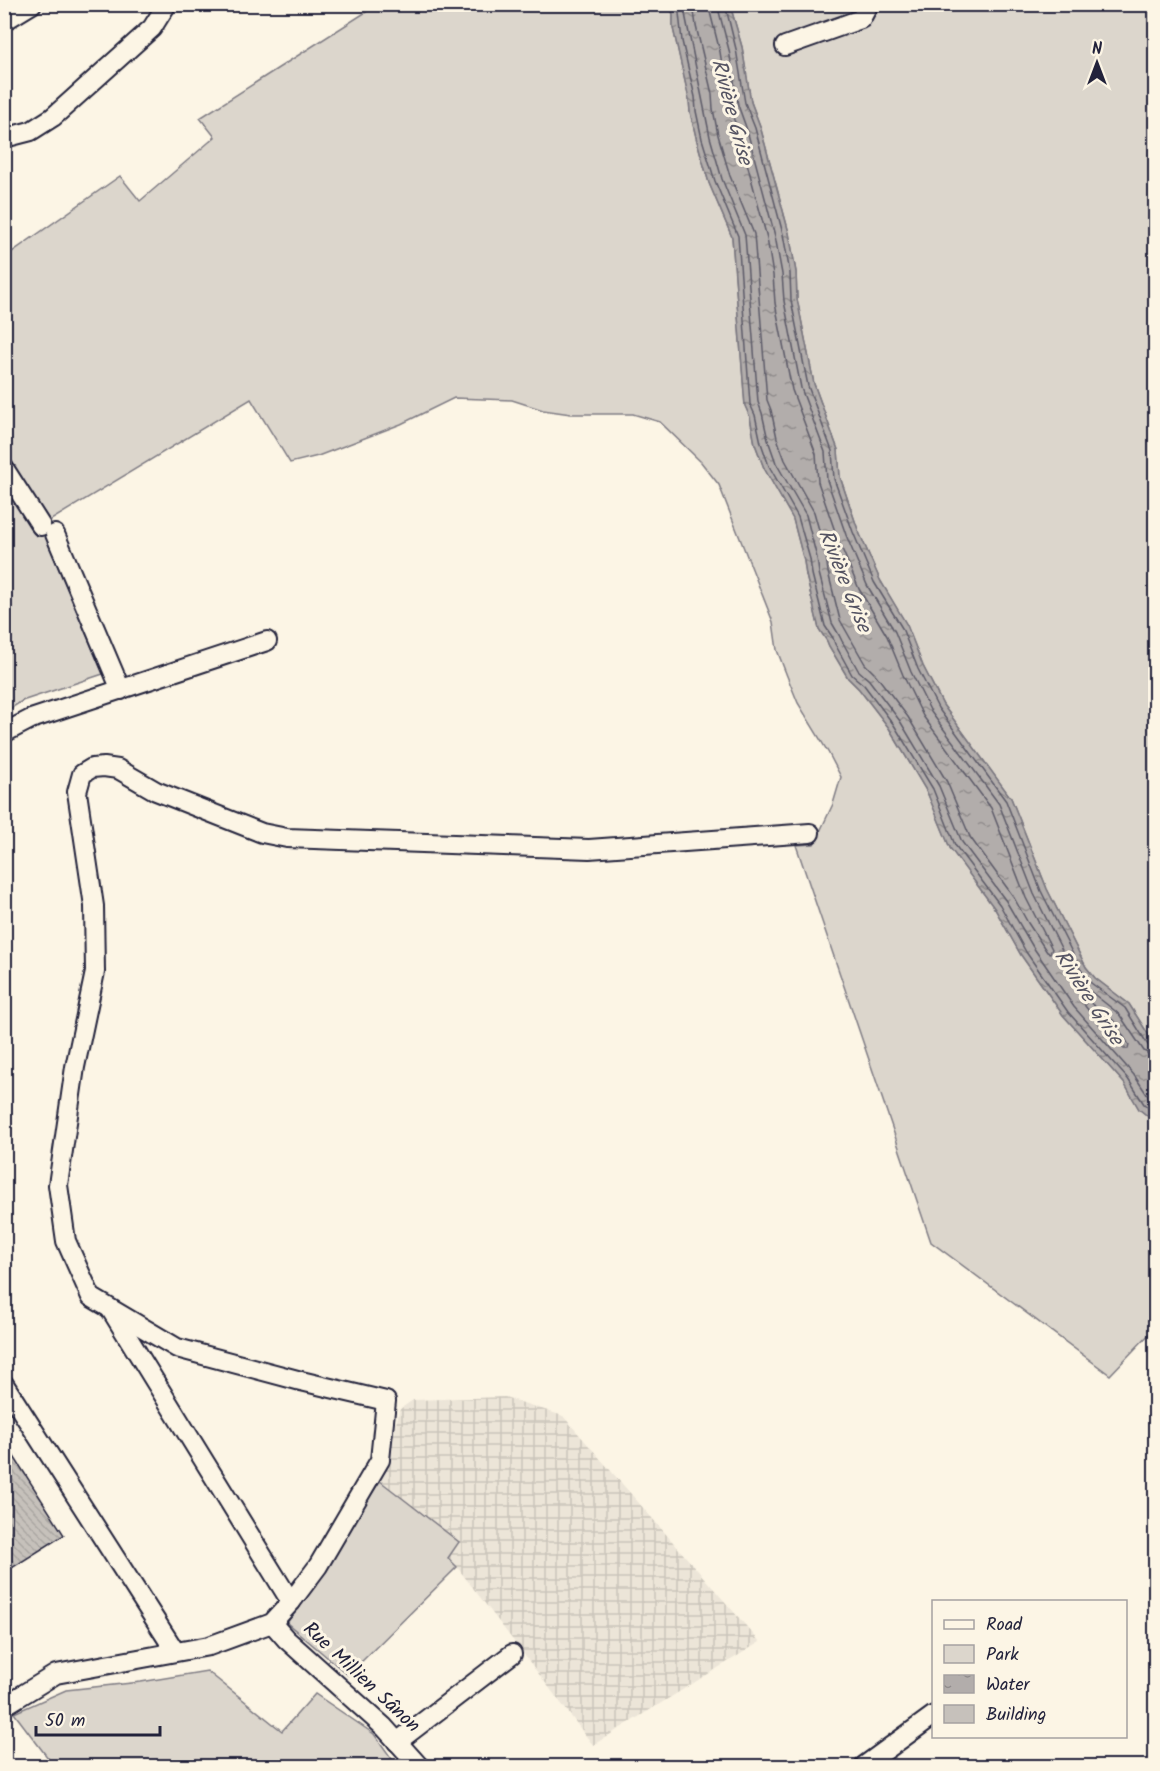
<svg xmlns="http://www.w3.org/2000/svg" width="1160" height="1771" viewBox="0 0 1160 1771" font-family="Kalam,sans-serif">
	<defs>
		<pattern id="industrial-grid" width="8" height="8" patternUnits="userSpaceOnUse" patternTransform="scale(1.5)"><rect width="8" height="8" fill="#ece5d8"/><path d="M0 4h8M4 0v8" fill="none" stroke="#cac4ba"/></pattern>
		<pattern id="water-ripples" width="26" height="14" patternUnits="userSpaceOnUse" patternTransform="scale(1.5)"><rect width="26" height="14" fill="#b2adab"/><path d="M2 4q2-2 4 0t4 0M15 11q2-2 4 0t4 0" fill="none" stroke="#908c8c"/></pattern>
		<pattern id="building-back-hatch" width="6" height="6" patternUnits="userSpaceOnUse" patternTransform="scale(1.5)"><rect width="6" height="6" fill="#c6c1bb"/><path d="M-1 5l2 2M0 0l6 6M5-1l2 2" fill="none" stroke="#aaa6a2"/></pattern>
	</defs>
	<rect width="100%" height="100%" fill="#fcf5e5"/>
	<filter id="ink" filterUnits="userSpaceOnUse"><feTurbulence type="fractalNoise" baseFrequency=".0167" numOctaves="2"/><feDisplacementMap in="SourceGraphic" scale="12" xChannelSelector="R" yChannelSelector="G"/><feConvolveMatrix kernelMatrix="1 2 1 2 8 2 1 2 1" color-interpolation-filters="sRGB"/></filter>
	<g filter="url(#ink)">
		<!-- industrial -->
		<path fill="url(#industrial-grid)" d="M505,1397L563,1416L760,1642L593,1745L457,1567L448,1558L458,1543L380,1481L400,1409L413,1400Z"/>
		<!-- green -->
		<g fill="#dcd6cc" stroke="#7f7c84" stroke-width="1.5">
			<path d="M377,5H669L673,14V28L689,99L690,112L697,141L709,183L732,237L745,405L750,417L755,444L764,468L793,519L804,561L806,575L819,629L827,641L829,646L848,678L859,689L889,728L927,792L950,848L995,909L1021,955L1063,1015L1124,1083L1139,1109L1155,1122V1328L1110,1375L931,1242L796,845L814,844L833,804L841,777L828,752L798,703L787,676L777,650L773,622L719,485L701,462L660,422L633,414H571L543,410L512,400L454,398L401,424L318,456L290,463L251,399L41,526L103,674L22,701L5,712V257L120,176L140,201L215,137L200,118Z"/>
			<path d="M730,5H1155V1045L1129,1004L1095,978L1086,967L1047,889L1011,798L943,705L923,666L907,626L880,580L858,530L840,477L838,450L814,384L797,299L796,272L789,233L760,126L751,102L742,47Z"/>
			<path d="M380,1481L459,1542L448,1558L457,1567L348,1675L287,1623Z"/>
			<path d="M207,1671L282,1731L315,1694L374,1734L397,1766H258L256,1765L254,1766H54L14,1713L66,1690L141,1682Z"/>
		</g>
		<!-- water -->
		<path fill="url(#water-ripples)" stroke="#78757e" stroke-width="1.5" d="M669,5H730L742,47L751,102L760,126L789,233L796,272L797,299L814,384L838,450L840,477L858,530L880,580L907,625L923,666L943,705L1011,798L1047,889L1086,967L1095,978L1129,1004L1155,1045V1122L1139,1109L1124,1083L1063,1015L1021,955L995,909L950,848L927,792L889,728L859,689L848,678L829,646L827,641L819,629L806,575L804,561L793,519L764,468L755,444L750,417L745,406L732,237L709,183L697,141L690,112L689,99L673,28V14Z"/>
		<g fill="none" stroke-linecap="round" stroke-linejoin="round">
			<!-- shore -->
			<g stroke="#5c5a68" stroke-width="1.5">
				<path d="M675,4L679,13L682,41L695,97L696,111L702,139L715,181L738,236L750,404L755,415L761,443L769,466L798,517L810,559L812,574L825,626L833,638L835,644L852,675L864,685L894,725L933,789L955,845L1000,905L1026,952L1068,1012L1128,1079L1144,1104L1156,1114"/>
				<path d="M683,4L710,137L722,179L745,235L758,402L762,413L768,440L776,463L806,515L817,558L819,573L832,623L839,635L842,641L858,670L869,680L900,721L939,786L962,842L1006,901L1033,947L1074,1007L1134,1075L1150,1099L1156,1104"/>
				<path d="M693,4L696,26L712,94L713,109L718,135L730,176L754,234L767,400L771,410L777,438L785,460L814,512L826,555L828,572L840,620L865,664L876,675L908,717L947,782L970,837L1013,896L1028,923L1047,952L1050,953L1052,949L1026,898L991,808L923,716L903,675L887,636L859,589L837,537L818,482L816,454L792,390L775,303L773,275L767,238L739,133L729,107L720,52L708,4"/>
				<path d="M717,4L729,50L738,105L747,130L775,236L782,274L784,301L801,388L825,452L827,480L846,535L867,585L895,632L911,672L931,712L999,804L1034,894L1074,974L1086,988L1119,1014L1144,1051L1149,1054L1156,1055"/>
				<path d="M725,4L736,49L745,103L755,128L783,234L790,273L791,300L808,386L832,451L834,479L853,532L874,582L902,628L918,669L938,708L1006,801L1041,891L1081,970L1091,983L1125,1008L1148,1045L1156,1048"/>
				<path d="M1085,1002H1089L1113,1020L1129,1045L1128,1049H1124L1101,1026L1085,1006Z"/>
			</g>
		</g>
		<!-- building -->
		<path fill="url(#building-back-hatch)" stroke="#22223b" stroke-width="1.5" d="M4,1441L64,1535L4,1573Z"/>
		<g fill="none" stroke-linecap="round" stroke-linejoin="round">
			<defs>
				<g id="minor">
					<path d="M4,21L32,4"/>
					<path d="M785,46L861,19L869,4"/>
					<path d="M4,138L31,131L53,117L152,28L167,4"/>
					<path d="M4,468L41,526"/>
					<path d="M55,534L121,690"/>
					<path d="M4,733L31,719L267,641"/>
					<path d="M111,1310L291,1602"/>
					<path d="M4,1384L175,1651"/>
					<path d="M272,1623L286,1639L384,1727L419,1766"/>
					<path d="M4,1706L56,1674L209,1646L272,1623L291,1602L318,1566L380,1460L386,1401L301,1381L177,1348L91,1297L66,1241L58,1185L75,1067L95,972L94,906L77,792L82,774L92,768L104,767L118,769L156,791L262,833L287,838L589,849L810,833"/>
					<path d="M397,1742L512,1654"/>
					<path d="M864,1766L934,1715"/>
				</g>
			</defs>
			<!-- minor casing -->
			<use href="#minor" stroke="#22223b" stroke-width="22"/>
			<!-- minor -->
			<use href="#minor" stroke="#fcf5e5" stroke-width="18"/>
		</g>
	</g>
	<g text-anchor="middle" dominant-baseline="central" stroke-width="6" stroke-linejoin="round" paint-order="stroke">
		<!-- street labels -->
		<g font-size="20" fill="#22223b" stroke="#fcf5e5">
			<text transform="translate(361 1678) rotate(43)">Rue Millien Sânon</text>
		</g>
		<!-- water labels -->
		<g font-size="21" font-style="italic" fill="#545362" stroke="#fcf5e5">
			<text transform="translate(731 112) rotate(75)">Rivière Grise</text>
			<text transform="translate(844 581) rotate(68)">Rivière Grise</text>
			<text transform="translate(1088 998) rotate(57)">Rivière Grise</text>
		</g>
	</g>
	<!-- margin -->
	<rect width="1160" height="1771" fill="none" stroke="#fcf5e5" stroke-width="24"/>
	<rect x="12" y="12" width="1136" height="1747" fill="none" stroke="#22223b" stroke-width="2" filter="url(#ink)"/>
	<!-- legend -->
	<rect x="932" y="1600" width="195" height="138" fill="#fcf5e5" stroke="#a5a1a1" stroke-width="1.5"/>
	<rect x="944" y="1620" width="30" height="9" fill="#fcf5e5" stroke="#a5a1a1" stroke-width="1.5"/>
	<text x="986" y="1630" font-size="18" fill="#22223b">Road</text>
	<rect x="944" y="1645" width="30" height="18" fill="#dcd6cc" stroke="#a5a1a1" stroke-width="1.5"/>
	<text x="986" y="1660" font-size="18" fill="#22223b">Park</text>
	<rect x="944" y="1675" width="30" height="18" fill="url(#water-ripples)" stroke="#a5a1a1" stroke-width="1.5"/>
	<text x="986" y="1690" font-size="18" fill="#22223b">Water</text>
	<rect x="944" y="1705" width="30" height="18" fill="#c6c1bb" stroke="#a5a1a1" stroke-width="1.5"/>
	<text x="986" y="1720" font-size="18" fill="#22223b">Building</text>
	<!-- north arrow -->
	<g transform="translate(1097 63)" stroke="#fcf5e5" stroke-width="4.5" paint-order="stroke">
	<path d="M0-4.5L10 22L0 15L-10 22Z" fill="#22223b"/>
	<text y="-9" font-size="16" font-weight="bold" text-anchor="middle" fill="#22223b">N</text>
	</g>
	<!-- scale -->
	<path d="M36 1726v9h124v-9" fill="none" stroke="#22223b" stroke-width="3"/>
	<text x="45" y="1726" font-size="18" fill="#22223b" stroke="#fcf5e5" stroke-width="4.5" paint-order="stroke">50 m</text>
</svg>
